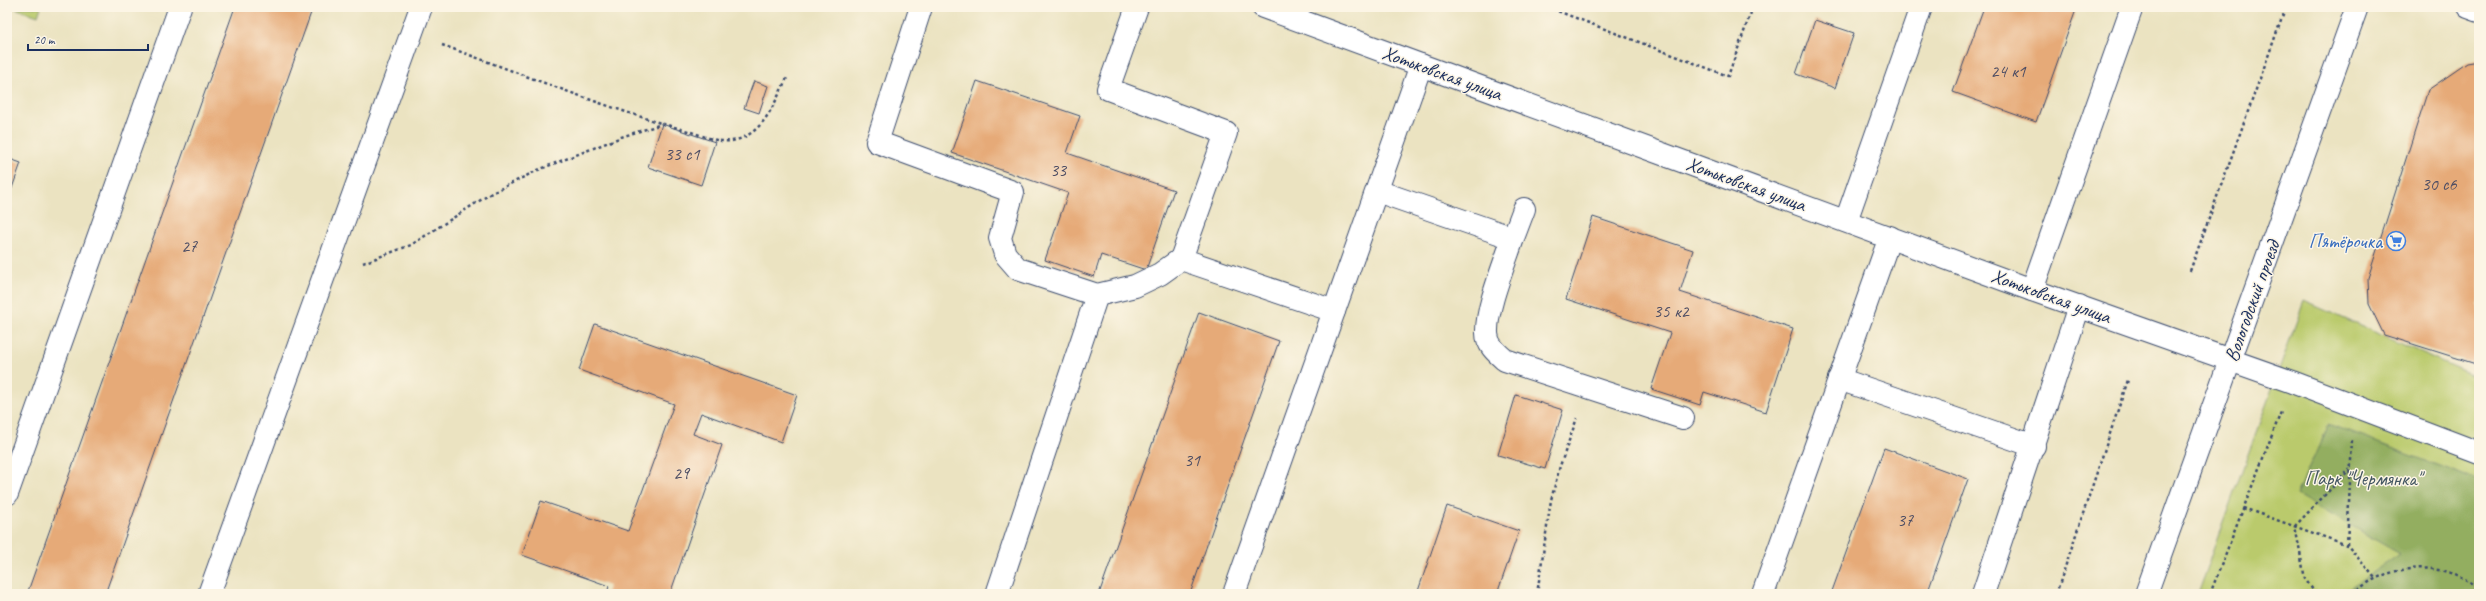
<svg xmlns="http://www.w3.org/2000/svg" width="2486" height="601" viewBox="0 0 2486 601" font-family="Caveat,sans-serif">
	<rect width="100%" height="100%" fill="#fcf5e5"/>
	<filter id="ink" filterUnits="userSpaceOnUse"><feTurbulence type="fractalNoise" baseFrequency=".025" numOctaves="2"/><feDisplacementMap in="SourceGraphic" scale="8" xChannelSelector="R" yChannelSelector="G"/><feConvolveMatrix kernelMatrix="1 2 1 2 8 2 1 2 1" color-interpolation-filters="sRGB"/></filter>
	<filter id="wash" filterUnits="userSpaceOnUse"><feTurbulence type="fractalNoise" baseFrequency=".012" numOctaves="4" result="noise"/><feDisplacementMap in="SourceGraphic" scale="16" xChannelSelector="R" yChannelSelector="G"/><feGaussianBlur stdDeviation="0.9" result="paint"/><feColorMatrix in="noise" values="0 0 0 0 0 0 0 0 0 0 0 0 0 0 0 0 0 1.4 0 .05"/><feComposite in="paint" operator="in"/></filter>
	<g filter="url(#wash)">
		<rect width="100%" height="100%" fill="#ebe3c1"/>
		<!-- green -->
		<g fill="#baca6c" stroke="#6a7c65">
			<path d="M12,7H41L38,16Z"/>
			<path d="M2304,301L2479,378V594H2197Z"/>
		</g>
		<!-- forest -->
		<path fill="#93ae60" stroke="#576e5f" d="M2328,424L2479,481V594H2342L2400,554L2297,495Z"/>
		<g id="blocks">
			<!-- building -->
			<g fill="#e6aa78">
				<path d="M235,7H313L105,594H27Z"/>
				<path d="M1984,7H2077L2036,122L1953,92Z"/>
				<path d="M1815,20L1854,33L1835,88L1796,74Z"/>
				<path d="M2479,61V365L2384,335L2369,304L2368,278L2428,90L2467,63Z"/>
				<path d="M754,81L768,86L759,113L744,108Z"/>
				<path d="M977,81L1080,116L1067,153L1174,190L1146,270L1101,255L1094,277L1045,260L1068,193L952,153Z"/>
				<path d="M662,124L715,142L701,185L648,167Z"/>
				<path d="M7,158L21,163L7,202Z"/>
				<path d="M1593,217L1693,250L1680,292L1793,329L1766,412L1704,392L1700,405L1651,389L1670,333L1566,299Z"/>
				<path d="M1199,312L1279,341L1216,519L1190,594H1099Z"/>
				<path d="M595,324L797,395L781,442L701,413L693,434L722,445L670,594H607L609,586L522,555L541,501L628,531L674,404L579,370Z"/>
				<path d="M1516,395L1563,410L1545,469L1498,455Z"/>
				<path d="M1884,448L1968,479L1927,594H1831Z"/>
				<path d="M1447,506L1519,531L1497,594H1417Z"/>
			</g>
		</g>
	</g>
	<g filter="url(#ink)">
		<use href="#blocks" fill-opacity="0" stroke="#3a4a6d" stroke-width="1"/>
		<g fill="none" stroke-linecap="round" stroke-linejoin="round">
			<defs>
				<g id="minor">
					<path d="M921,7L877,142L1013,192L1000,238L1005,254L1018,269L1097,295L1135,286L1160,274L1181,259"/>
					<path d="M1137,7L1108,89L1226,133L1181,259L1334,311"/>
					<path d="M1263,7L2032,290L2292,382L2479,453"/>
					<path d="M2468,7L2479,11"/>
					<path d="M1377,191L1513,238C1505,263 1486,308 1487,333C1487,345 1497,353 1505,360L1683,418"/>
					<path d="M1846,221L1921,7"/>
					<path d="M1513,238L1524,209"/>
					<path d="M2032,290L2132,7"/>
					<path d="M1839,379L2034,446"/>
					<path d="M7,494L180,7"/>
					<path d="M209,594L421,7"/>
					<path d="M997,594L1097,295"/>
					<path d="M1234,594L1421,65"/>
					<path d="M1763,594L1890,237"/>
					<path d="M1983,594L2079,306"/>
					<path d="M2146,594L2357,7"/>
				</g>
			</defs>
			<!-- minor casing -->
			<use href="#minor" stroke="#3a4a6d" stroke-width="24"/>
			<!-- path -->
			<g stroke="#3a4a6d" stroke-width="2.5" stroke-dasharray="3 3" stroke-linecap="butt">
				<path d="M1547,7L1728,76L1753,7"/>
				<path d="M1472,9L1473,7"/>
				<path d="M442,45C523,74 605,108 688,131C701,135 718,143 732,141C764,135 774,103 787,78"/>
				<path d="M363,263L411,245L490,194L538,170L624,136L662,124"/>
				<path d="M2190,271L2286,7"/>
				<path d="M2243,508L2347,545L2375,578"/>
				<path d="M2347,545L2352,439"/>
				<path d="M1537,594L1551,500L1560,466L1577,418"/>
				<path d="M2056,594L2128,380"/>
				<path d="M2210,594L2281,412"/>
				<path d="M2316,594L2305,579L2295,526L2350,469"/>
				<path d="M2353,594C2387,563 2442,559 2479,588"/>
			</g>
			<!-- minor -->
			<use href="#minor" stroke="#fff" stroke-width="22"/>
		</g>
	</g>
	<!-- icons -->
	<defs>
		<symbol id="supermarket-ring" viewBox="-11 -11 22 22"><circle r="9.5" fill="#fcf5e5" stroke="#3f7fe0" stroke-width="1.5"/><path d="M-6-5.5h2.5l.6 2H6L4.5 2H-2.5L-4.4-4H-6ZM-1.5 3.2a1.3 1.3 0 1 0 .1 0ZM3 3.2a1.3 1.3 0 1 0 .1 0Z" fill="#3f7fe0"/></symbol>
	</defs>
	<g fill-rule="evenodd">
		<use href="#supermarket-ring" x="2385" y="230" width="22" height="22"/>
	</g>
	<g text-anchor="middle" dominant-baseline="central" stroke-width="3" stroke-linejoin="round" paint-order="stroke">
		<!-- number labels -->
		<g font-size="18" fill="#4e4e64">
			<text x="2008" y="71">24 к1</text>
			<text x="682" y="154">33 с1</text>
			<text x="1058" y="170">33</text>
			<text x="2439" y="184">30 с6</text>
			<text x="189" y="246">27</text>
			<text x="1671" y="311">35 к2</text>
			<text x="1192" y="460">31</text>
			<text x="681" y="473">29</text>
			<text x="1905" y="520">37</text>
		</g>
		<!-- street labels -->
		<g font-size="20" fill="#1b2f5e" stroke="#fcf5e5">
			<text transform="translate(1442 73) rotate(20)">Хотьковская улица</text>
			<text transform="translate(1746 184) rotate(20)">Хотьковская улица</text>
			<text transform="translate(2051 296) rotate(20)">Хотьковская улица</text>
			<text transform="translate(2252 301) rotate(-70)">Вологодский проезд</text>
		</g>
		<!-- shop labels -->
		<g font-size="20" fill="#366cbe" stroke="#fcf5e5" text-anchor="end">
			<text x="2382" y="241">Пятёрочка</text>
		</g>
		<!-- park labels -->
		<g font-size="20" fill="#435662" stroke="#fcf5e5">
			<text x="2363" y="478">Парк "Чермянка"</text>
		</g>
	</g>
	<!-- margin -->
	<rect width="2486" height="601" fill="none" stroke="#fcf5e5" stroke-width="24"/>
	<!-- scale -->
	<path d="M28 44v6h120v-6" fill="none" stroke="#1b2f5e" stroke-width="2"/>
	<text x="34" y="44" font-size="12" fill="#1b2f5e" stroke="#fcf5e5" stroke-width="3" paint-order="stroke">20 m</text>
</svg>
